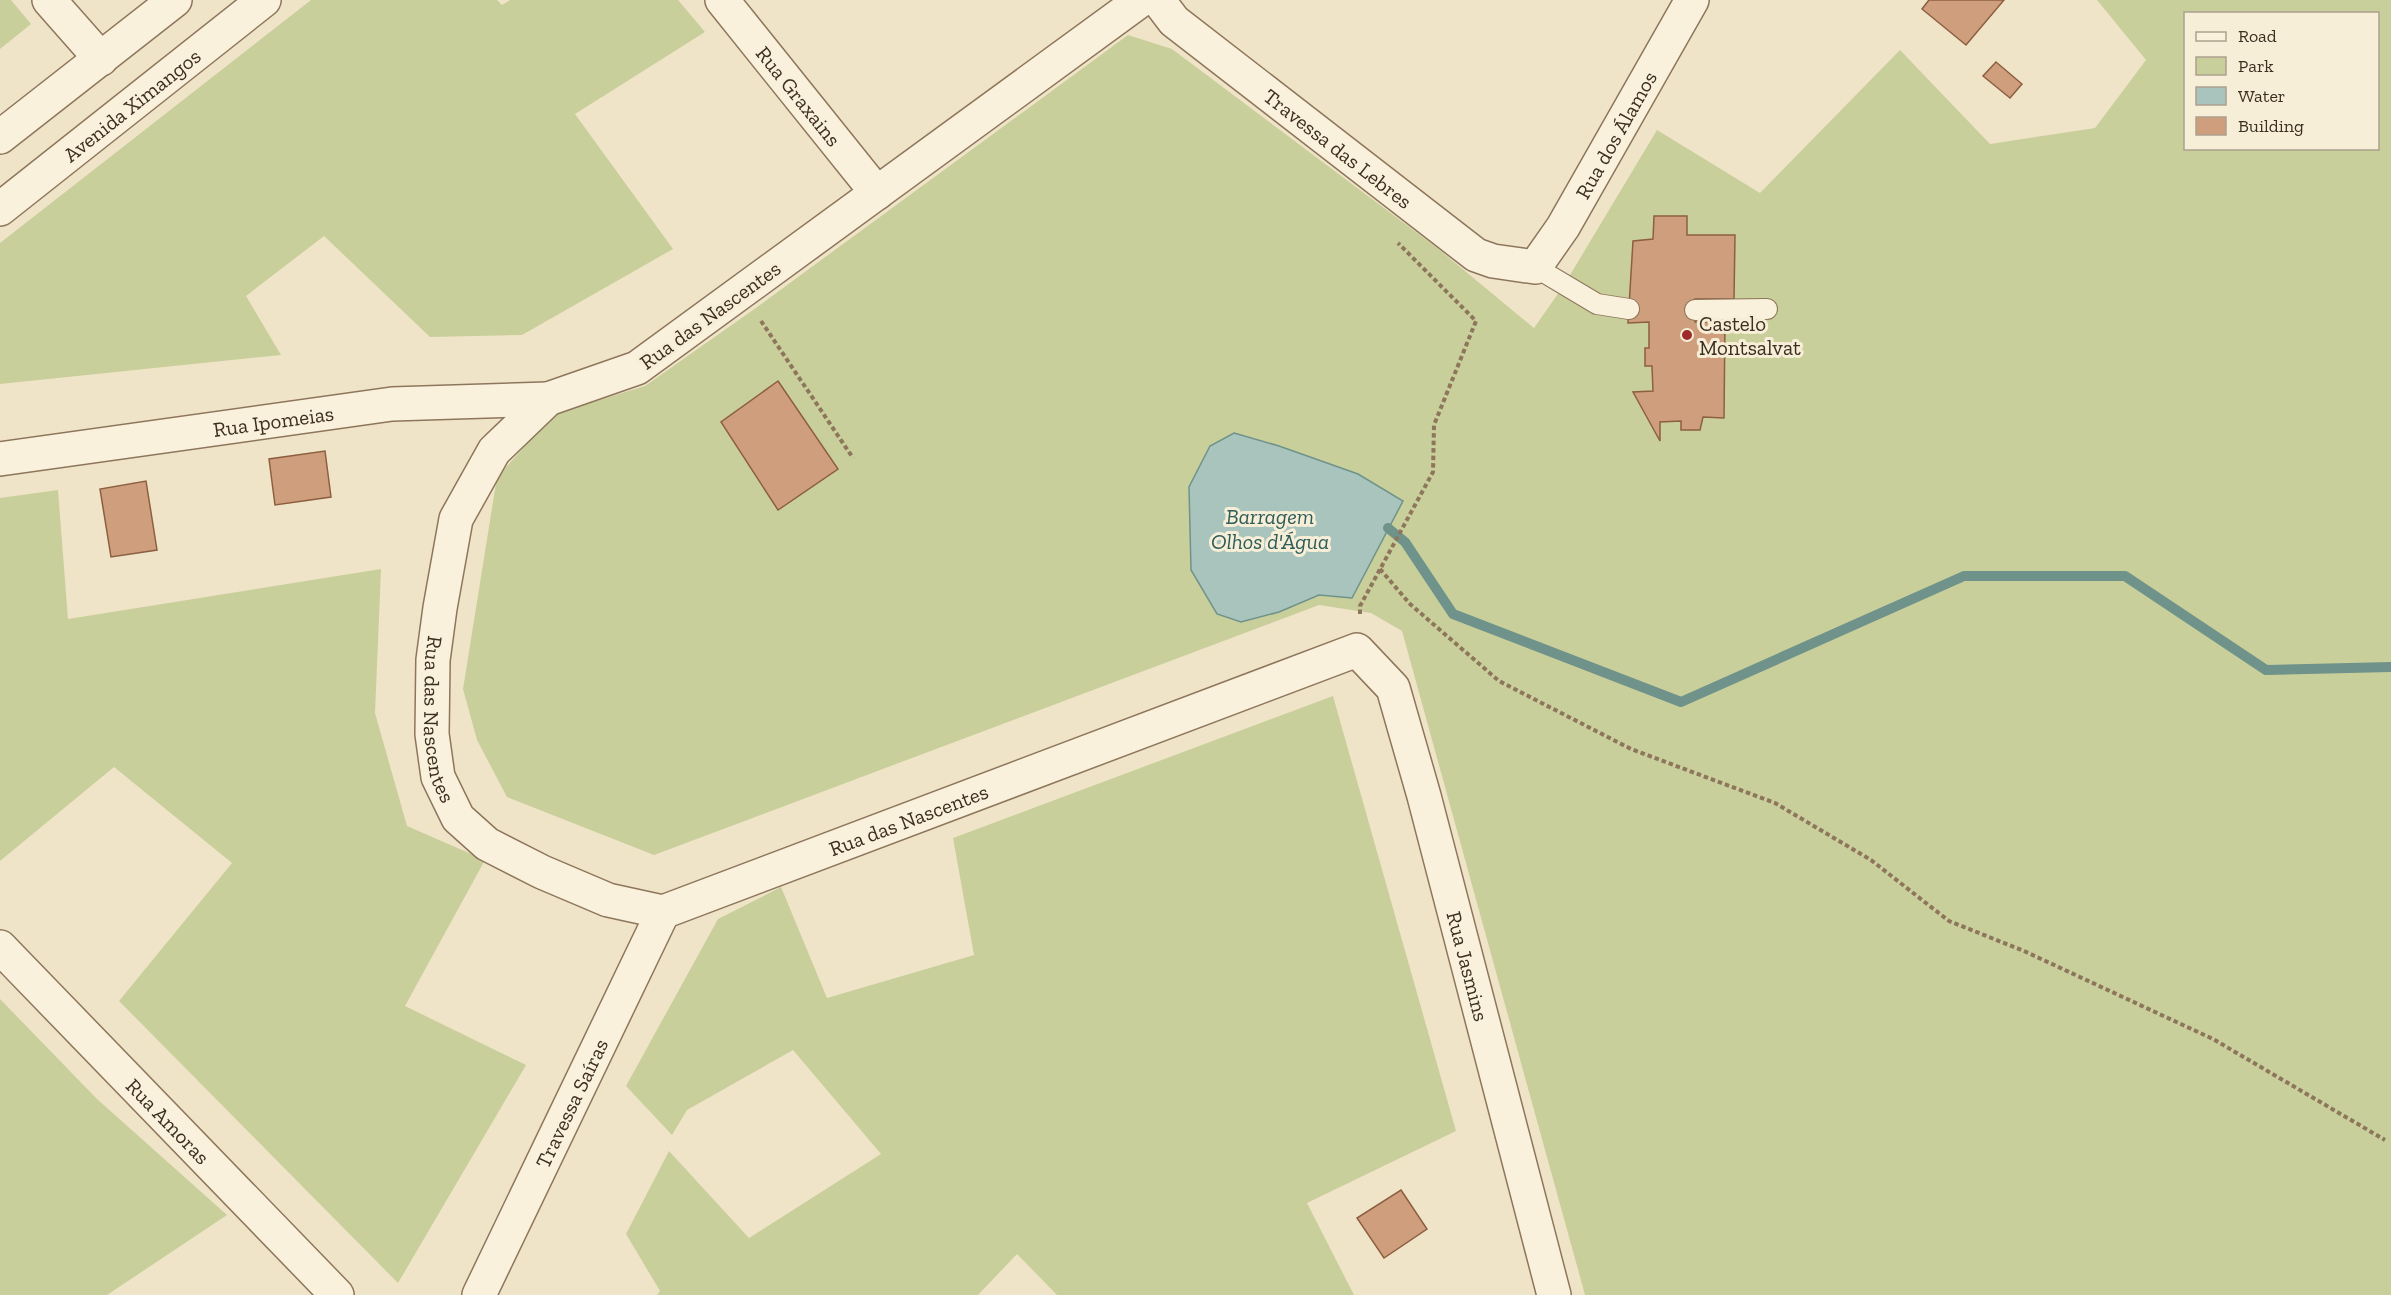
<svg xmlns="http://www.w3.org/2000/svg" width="2391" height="1295" viewBox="0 0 2391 1295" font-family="'Zilla Slab',serif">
	<rect width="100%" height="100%" fill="#f0e4c8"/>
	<!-- green -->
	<g fill="#c9cf9b" fill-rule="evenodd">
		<path d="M0,0H11L31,24L0,49Z"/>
		<path d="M311,0H497L502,5L510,0H678L705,32L575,114L673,249L522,335L430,337L324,236L246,296L281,355L0,384V243Z"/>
		<path d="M2097,0H2391V1295H1585L1402,631L1371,613L1319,605L654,855L507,797L477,740L463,689L497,477L554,414L645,386L753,310L1128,35L1172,49L1436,247L1534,328L1564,285L1657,130L1760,193L1900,50L1990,144L2095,128L2146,60ZM2186,14H2378V148H2186ZM1403,501L1352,598L1319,595L1279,612L1241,622Z"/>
		<path d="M58,490L68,619L381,569L375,713L407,826L485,860L405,1006L526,1065L398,1283L119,1001L232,863L114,767L0,861V498Z"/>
		<path d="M1333,696L1456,1131L1307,1203L1354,1295H1057L1017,1254L978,1295H657L660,1291L626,1234L669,1151L749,1238L881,1154L793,1050L687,1110L672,1135L626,1086L718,919L781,887L827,998L974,955L953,838Z"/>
		<path d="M0,999L97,1099L227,1215L107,1295H0Z"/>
	</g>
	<!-- water -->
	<path fill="#a9c4bc" stroke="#6f938a" stroke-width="1.5" d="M1234,433L1279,446L1358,474L1403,501L1352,598L1319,595L1279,612L1241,622L1217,614L1191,570L1189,487L1210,446Z"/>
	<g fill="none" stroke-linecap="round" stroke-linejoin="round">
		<!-- stream -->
		<path stroke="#6f938a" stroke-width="10" d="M1388,528L1405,542L1453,614L1681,702L1964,576H2125L2266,670L2391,667"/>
	</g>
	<!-- building -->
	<g fill="#cf9f7d" stroke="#8d5f41" stroke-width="1.5">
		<path d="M1929,0H2004L1966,45L1922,9Z"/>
		<path d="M1996,62L2022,84L2010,98L1983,76Z"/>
		<path d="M1654,216H1687V235H1735L1734,299H1695V322H1725L1724,418L1703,417L1700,430H1681V421L1660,422V441L1633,392L1653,391L1652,366H1645V348H1649V322L1628,323L1633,241L1653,239Z"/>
		<path d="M778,381L838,469L778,510L721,422Z"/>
		<path d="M325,451L331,497L275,505L269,459Z"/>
		<path d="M146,481L157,550L111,557L100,489Z"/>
		<path d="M1401,1190L1427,1229L1384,1258L1357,1218Z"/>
	</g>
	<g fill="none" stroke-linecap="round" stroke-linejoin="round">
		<defs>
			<g id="lane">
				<path d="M1535,267L1597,304L1629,309"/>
				<path d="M1695,310L1767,309"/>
			</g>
			<g id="street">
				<path d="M49,0L101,59"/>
				<path id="s1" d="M722,0L877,193"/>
				<path id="s2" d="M1141,0L637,368L548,399L494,451L456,519L440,608L433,660L432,734L438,777L458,818L487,844L542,872L608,900L663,912L1357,650L1393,688L1424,796L1554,1295"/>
				<path id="s3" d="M1158,0L1174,21L1476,255L1493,261L1535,267L1563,227L1692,0"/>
				<path d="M0,137L175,0"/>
				<path id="s4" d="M0,209L264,0"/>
				<path id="s5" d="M0,459L392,404L548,399"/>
				<path id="s6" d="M0,947L337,1295"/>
				<path id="s7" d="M479,1295L663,912"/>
			</g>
		</defs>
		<!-- lane casing -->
		<use href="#lane" stroke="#8d765c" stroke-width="22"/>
		<!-- street casing -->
		<use href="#street" stroke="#8d765c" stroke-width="36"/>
		<!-- path -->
		<g stroke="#8d765c" stroke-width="4" stroke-dasharray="4.5 3" stroke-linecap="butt">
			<path d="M761,321L853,458"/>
			<path d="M1380,569L1410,604L1499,681L1631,749L1775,803L1871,860L1949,921L2024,951L2213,1039L2385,1140"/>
			<path d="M1360,614V606L1433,472L1434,425L1476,321L1398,243"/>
		</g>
		<!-- lane -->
		<use href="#lane" stroke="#faf1dc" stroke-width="20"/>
		<!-- street -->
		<use href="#street" stroke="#faf1dc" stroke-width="33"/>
	</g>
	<!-- markers -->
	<circle fill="#9e2a2b" stroke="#f7eed8" stroke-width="2" cx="1687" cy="335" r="6"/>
	<g text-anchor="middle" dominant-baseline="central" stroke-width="6" stroke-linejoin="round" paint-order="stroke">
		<!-- street labels -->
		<g font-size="21" fill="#3d2e20" stroke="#f7eed8">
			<text stroke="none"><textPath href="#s1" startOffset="123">Rua Graxains</textPath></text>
			<text stroke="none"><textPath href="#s4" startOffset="168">Avenida Ximangos</textPath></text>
			<text stroke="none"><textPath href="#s3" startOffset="624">Rua dos Álamos</textPath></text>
			<text stroke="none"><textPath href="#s3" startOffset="234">Travessa das Lebres</textPath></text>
			<text transform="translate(710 315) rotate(-36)">Rua das Nascentes</text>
			<text stroke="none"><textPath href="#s5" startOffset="276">Rua Ipomeias</textPath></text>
			<text stroke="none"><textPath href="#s2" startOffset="1074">Rua das Nascentes</textPath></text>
			<text stroke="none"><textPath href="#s2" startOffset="1668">Rua das Nascentes</textPath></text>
			<text stroke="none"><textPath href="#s2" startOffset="2488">Rua Jasmins</textPath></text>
			<text stroke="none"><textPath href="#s7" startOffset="213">Travessa Saíras</textPath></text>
			<text stroke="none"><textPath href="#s6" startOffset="242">Rua Amoras</textPath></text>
		</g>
		<!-- poi labels -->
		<g font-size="21" fill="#3d2e20" stroke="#f7eed8" text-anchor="start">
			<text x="1699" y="323">Castelo<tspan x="1699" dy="24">Montsalvat</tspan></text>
		</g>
		<!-- water labels -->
		<g font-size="22" font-style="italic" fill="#2f5d5a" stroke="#f7eed8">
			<text x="1270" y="516">Barragem<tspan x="1270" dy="25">Olhos d'Água</tspan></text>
		</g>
	</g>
	<!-- legend -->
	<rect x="2184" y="12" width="195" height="138" fill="#f7eed8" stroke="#ada18e" stroke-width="1.5"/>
	<rect x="2196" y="32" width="30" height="9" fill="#faf1dc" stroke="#ada18e" stroke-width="1.5"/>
	<text x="2238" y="42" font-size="18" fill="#3d2e20">Road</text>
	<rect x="2196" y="57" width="30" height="18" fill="#c9cf9b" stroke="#ada18e" stroke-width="1.5"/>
	<text x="2238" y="72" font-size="18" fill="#3d2e20">Park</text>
	<rect x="2196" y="87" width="30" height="18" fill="#a9c4bc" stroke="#ada18e" stroke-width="1.5"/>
	<text x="2238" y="102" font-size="18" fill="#3d2e20">Water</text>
	<rect x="2196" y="117" width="30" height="18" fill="#cf9f7d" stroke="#ada18e" stroke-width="1.5"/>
	<text x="2238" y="132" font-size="18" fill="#3d2e20">Building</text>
</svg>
